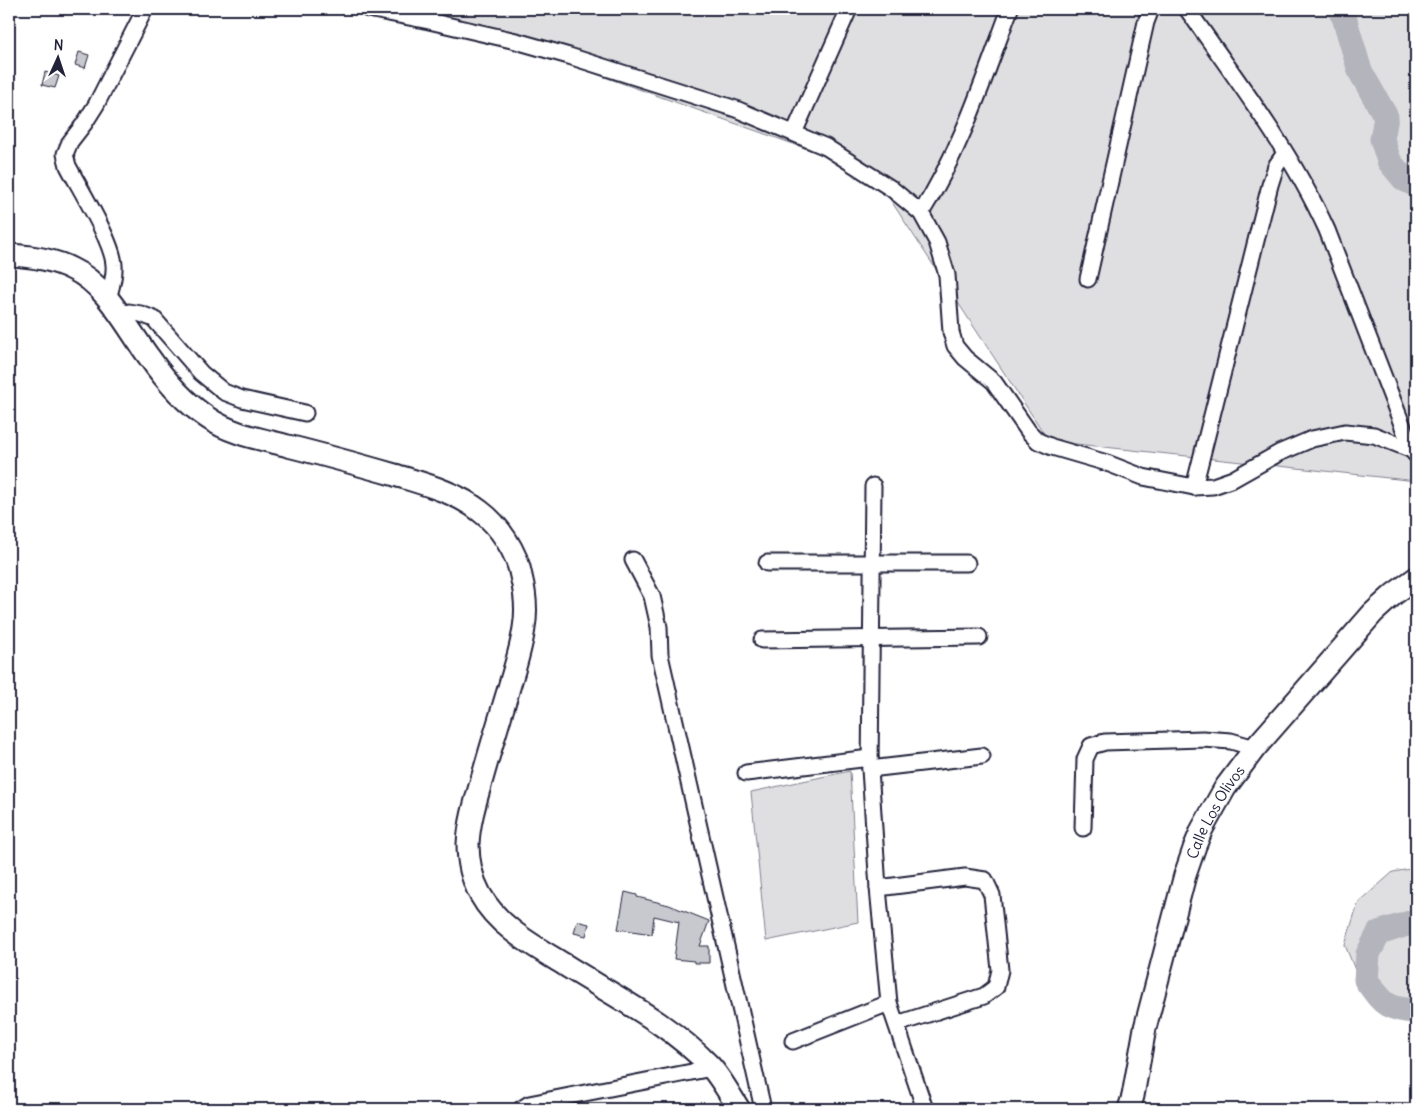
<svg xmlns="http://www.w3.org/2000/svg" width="1425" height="1118" viewBox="0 0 1425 1118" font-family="Delius,sans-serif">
	<rect width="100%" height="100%" fill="#fff"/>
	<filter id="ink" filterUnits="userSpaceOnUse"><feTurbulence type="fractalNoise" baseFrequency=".02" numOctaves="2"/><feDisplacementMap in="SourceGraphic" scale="10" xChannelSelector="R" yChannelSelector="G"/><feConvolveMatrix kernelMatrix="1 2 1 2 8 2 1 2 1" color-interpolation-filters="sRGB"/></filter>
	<g filter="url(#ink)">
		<!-- green -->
		<g fill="#dfdfe2" stroke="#80808e">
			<path d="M413,9H1416V481L1049,441L872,172Z"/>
			<path d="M850,771L858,922L766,941L751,792Z"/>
			<path d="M1416,868V1024L1382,1010L1357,975L1345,945L1358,903L1393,872Z"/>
		</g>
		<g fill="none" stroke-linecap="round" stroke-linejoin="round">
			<!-- river -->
			<g stroke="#b4b4bc" stroke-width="25">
				<path d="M1339,9L1344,17L1360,71L1386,117L1382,139L1389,161L1404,179L1416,185"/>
				<path d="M1416,921L1379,933L1368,954L1366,980C1383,1003 1385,1009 1416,1011"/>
			</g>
		</g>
		<!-- building -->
		<g fill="#c8c8cf" stroke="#22223b">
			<path d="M79,52L89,55L85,68L75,65Z"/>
			<path d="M45,72L59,76L55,88L42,85Z"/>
			<path d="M625,892L637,895V897L669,905L709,921L700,946H709V963H694V961L674,959L679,922L654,916L652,934L618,929Z"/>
			<path d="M577,921L589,924L586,936L574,933Z"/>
		</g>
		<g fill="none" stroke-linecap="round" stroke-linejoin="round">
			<defs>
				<g id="street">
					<path d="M368,9L429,21L516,41L569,56L736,109L826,147L892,189L921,213L937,242L947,275L951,332L955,346L965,358L994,382L1029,432L1038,441L1052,447L1107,463L1143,477L1194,487L1213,486L1233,479L1279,453L1312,439L1345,432L1374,435L1412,450"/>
					<path d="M1187,9C1237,80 1291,151 1327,230L1412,450L1415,454"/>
					<path d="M794,133L849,9"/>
					<path d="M921,213C961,150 984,78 1010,9"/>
					<path d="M1088,279L1146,22L1151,9"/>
					<path d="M108,299C111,288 115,277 114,265C113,242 80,189 68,166L65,154L70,142L84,124L96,105L145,9"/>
					<path d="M119,316L129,312L141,314L154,319L201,373L224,392L242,399L305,413"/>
					<path d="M873,486L870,769L878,888L889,1003L925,1109"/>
					<path d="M1194,487L1270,185L1276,166L1285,153"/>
					<path d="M633,560L652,596L659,627L660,655L763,1109"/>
					<path d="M767,563H967"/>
					<path d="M762,640L979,637"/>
					<path d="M870,769L982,756"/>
					<path d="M746,773L870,758"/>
					<path d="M1083,828L1085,759L1091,746L1105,742L1203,739L1231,741L1255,748"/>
					<path d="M878,888L965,877L985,880L992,895L1000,970L996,987L984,996L897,1024"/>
					<path d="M793,1041L889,1003"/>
					<path d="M521,1109L529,1104L712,1068"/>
				</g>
				<g id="secondary">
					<path d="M9,255C30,256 53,259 72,269C107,285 127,328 149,357C165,380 184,402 208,418C231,434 261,439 288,446C324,455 360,465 395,475C424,484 456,492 480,511C499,525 517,552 521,576C525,592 527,611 524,628C521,650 514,670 508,691C499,721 490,750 482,779C476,800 469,822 468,844C468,861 472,879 480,894C498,927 534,946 565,965C614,996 669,1023 710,1066C721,1078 730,1095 739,1109"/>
					<path id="s1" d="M1129,1109L1133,1096L1145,1028L1185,875L1195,846L1202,829L1225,788L1255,748L1373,613L1394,594L1416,578"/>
				</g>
			</defs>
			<!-- street casing -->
			<use href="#street" stroke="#22223b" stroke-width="19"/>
			<!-- secondary casing -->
			<use href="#secondary" stroke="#22223b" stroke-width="25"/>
			<!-- street -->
			<use href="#street" stroke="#fff" stroke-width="15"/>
			<!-- secondary -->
			<use href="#secondary" stroke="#fff" stroke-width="21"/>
		</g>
	</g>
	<g text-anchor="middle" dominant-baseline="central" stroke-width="5" stroke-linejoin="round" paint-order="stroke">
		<!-- street labels -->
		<g font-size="15" fill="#22223b" stroke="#fff">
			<text stroke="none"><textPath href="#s1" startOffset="311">Calle Los Olivos</textPath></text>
		</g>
	</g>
	<!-- margin -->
	<rect width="1425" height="1118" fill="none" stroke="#fff" stroke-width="30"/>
	<rect x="15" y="15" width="1395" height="1088" fill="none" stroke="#22223b" stroke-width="2" filter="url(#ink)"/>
	<!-- north arrow -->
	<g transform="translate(58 58) rotate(3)" stroke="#ffffff" stroke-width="4" paint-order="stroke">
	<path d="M0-4L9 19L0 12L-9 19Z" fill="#22223b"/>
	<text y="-8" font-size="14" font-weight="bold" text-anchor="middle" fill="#22223b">N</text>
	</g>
</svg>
